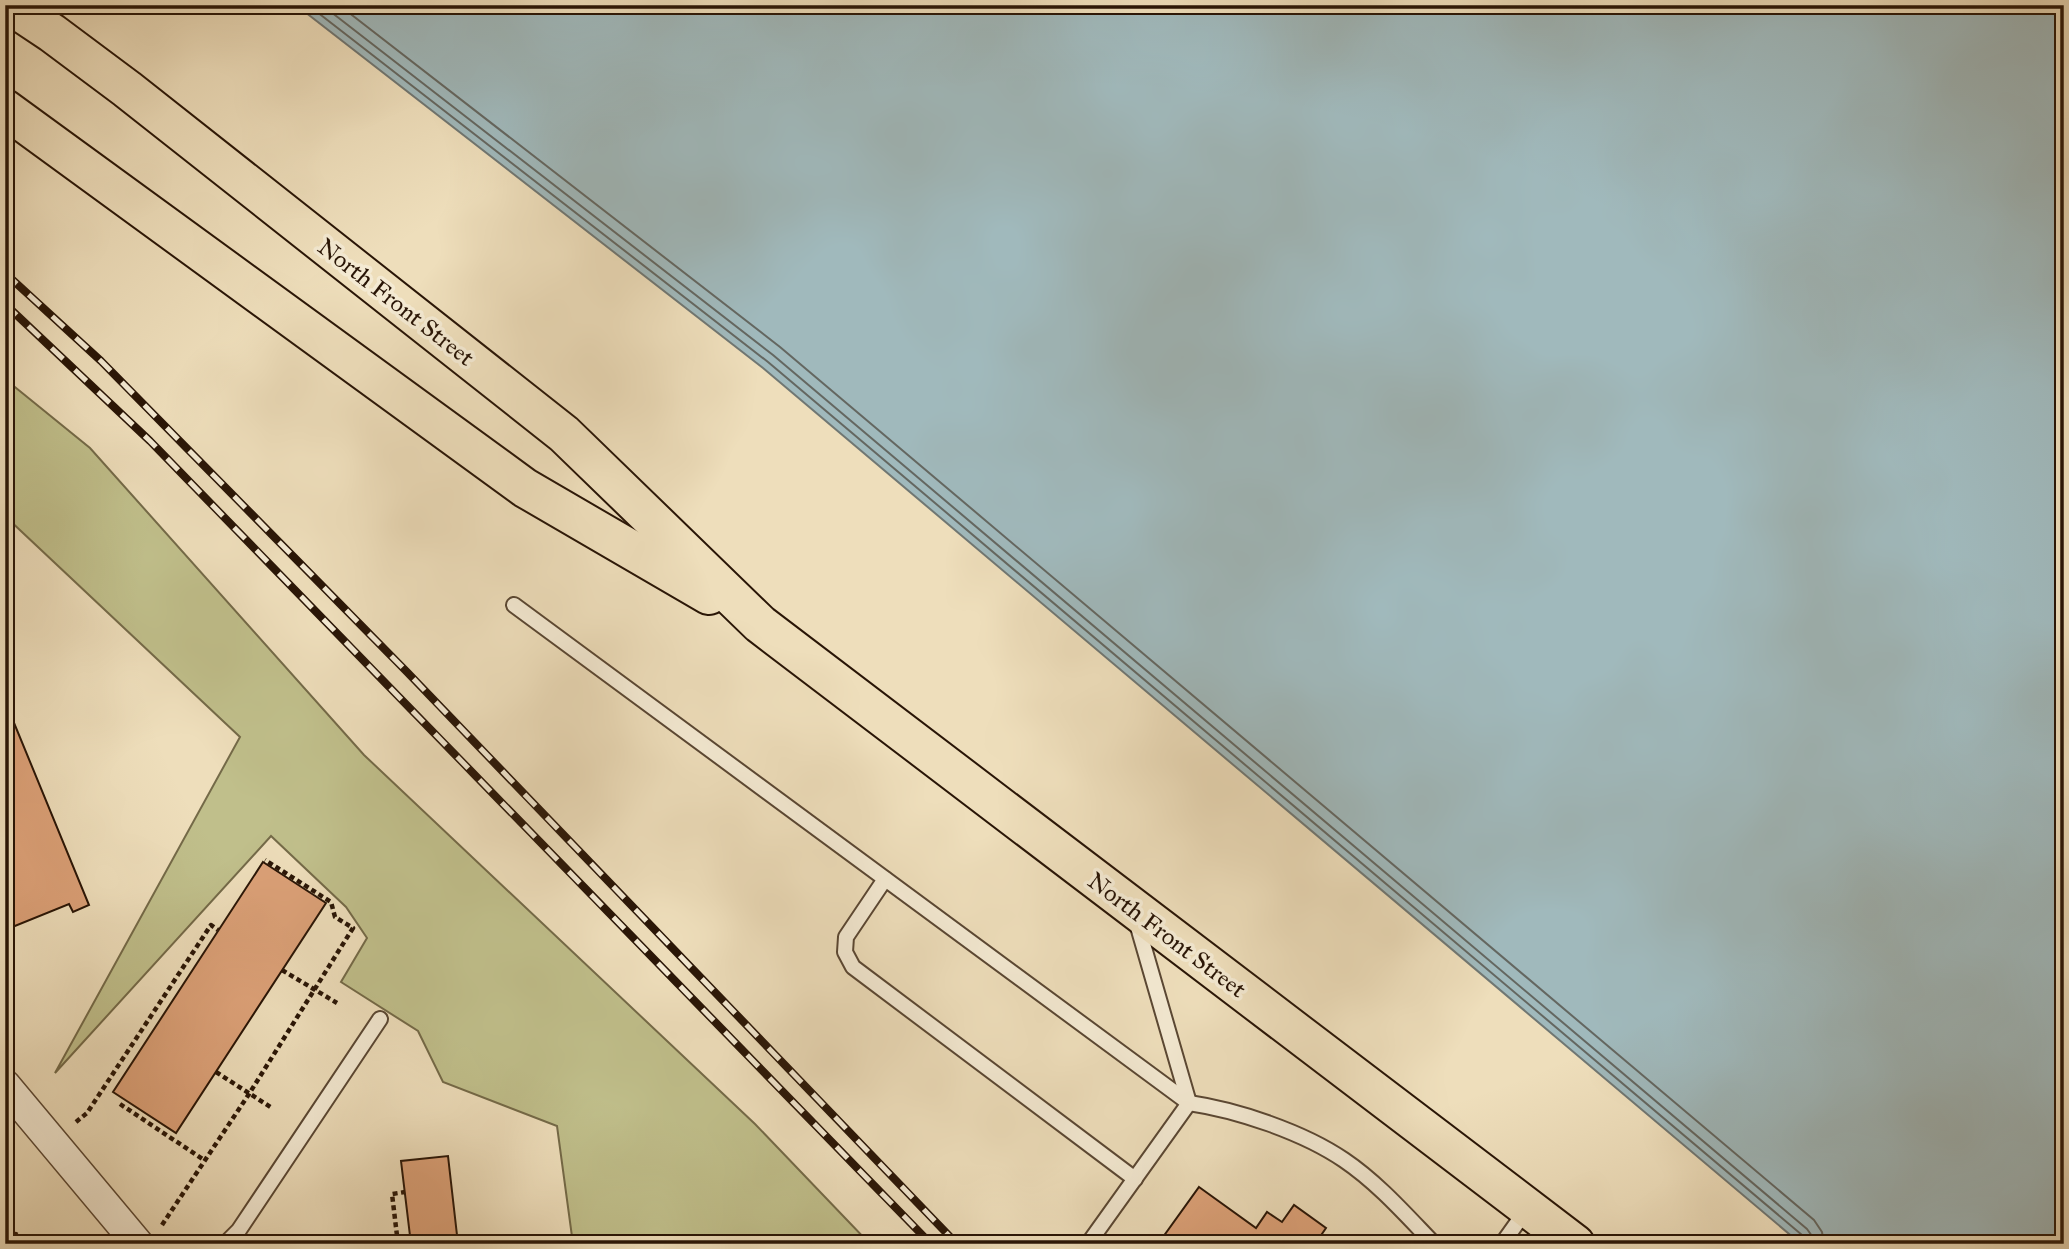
<svg xmlns="http://www.w3.org/2000/svg" width="2069" height="1249" viewBox="0 0 2069 1249" font-family="'IM FELL Great Primer',serif">
	<rect width="100%" height="100%" fill="#eedebb"/>
	<filter id="stains"><feTurbulence type="fractalNoise" baseFrequency=".00286" numOctaves="4"/><feColorMatrix values="0 0 0 0 .2 0 0 0 0 .09 0 0 0 0 .02 0 0 0 .5 -.17"/></filter>
	<radialGradient id="worn" r=".72"><stop offset=".6" stop-color="#630" stop-opacity="0"/><stop offset="1" stop-color="#630" stop-opacity=".3"/></radialGradient>
	<!-- green -->
	<path fill="#c0bf8b" stroke="#746a48" stroke-width="2" d="M5,379L90,448L364,755L755,1124L870,1244H573L557,1126L443,1082L418,1031L341,982L367,938L346,907L271,836L55,1073L240,737L5,516Z"/>
	<!-- water -->
	<path fill="#a0b9bc" stroke="#707773" stroke-width="2" d="M296,5H2064V1244H1801L763,368Z"/>
	<g fill="none" stroke-linecap="round" stroke-linejoin="round">
		<!-- shore -->
		<g stroke="#646761" stroke-width="2">
			<path d="M308,5L768,362L1802,1235L1805,1244"/>
			<path d="M322,5L773,355L1807,1229L1812,1236L1814,1244"/>
			<path d="M339,5L780,347L1814,1220L1822,1232L1824,1244"/>
		</g>
	</g>
	<!-- building -->
	<g fill="#dca178" stroke="#291506" stroke-width="2">
		<path d="M5,701L89,905L73,912L69,904L5,930Z"/>
		<path d="M263,862L326,903L176,1133L113,1092Z"/>
		<path d="M448,1156L458,1244H411L401,1161Z"/>
		<path d="M1199,1187L1256,1228L1267,1212L1282,1222L1294,1205L1326,1228L1315,1244H1158Z"/>
	</g>
	<g fill="none" stroke-linecap="round" stroke-linejoin="round">
		<defs>
			<g id="service">
				<path d="M514,605L1189,1103C1237,1110 1303,1132 1344,1160C1378,1183 1406,1215 1434,1244"/>
				<path d="M885,879L846,937L845,952L853,967L1135,1179"/>
				<path d="M225,1244L239,1230L380,1019"/>
				<path d="M1088,1244L1189,1103L1136,920"/>
				<path d="M1502,1244L1527,1209"/>
			</g>
			<path id="minor" d="M5,1085L138,1244"/>
			<g id="primary">
				<path d="M10,5L52,33L127,89L564,434L760,624L1575,1244"/>
				<path d="M5,109L525,488L709,595"/>
			</g>
		</defs>
		<!-- service casing -->
		<use href="#service" stroke="#5a4733" stroke-width="18"/>
		<!-- minor casing -->
		<use href="#minor" stroke="#5a4733" stroke-width="33"/>
		<!-- primary casing -->
		<use href="#primary" stroke="#291506" stroke-width="42"/>
		<!-- path -->
		<g stroke="#291506" stroke-width="4.5" stroke-dasharray="5 3.5" stroke-linecap="butt">
			<path d="M282,970L337,1003"/>
			<path d="M216,1072L272,1108"/>
			<path d="M120,1104L204,1160"/>
			<path d="M76,1122L87,1113L211,925L218,930"/>
			<path d="M162,1225L249,1094L353,928L335,917L331,902L265,860"/>
			<path d="M9,1244L16,1234L30,1244"/>
			<path d="M398,1244L392,1194L405,1192"/>
		</g>
		<!-- service -->
		<use href="#service" stroke="#f4ead3" stroke-width="14"/>
		<!-- minor -->
		<use href="#minor" stroke="#f4ead3" stroke-width="30"/>
		<!-- primary -->
		<use href="#primary" stroke="#eedebb" stroke-width="38"/>
		<defs>
			<g id="rail">
				<path d="M5,273L101,361L407,672L957,1244"/>
				<path d="M5,304L150,441L931,1244"/>
			</g>
		</defs>
		<!-- rail casing -->
		<use href="#rail" stroke="#291506" stroke-width="8"/>
		<!-- rail -->
		<use href="#rail" stroke="#f4ead3" stroke-width="5" stroke-dasharray="16" stroke-linecap="butt"/>
	</g>
	<g text-anchor="middle" dominant-baseline="central" stroke-width="7" stroke-linejoin="round" paint-order="stroke">
		<!-- street labels -->
		<g font-size="24" fill="#291506" stroke="#f4ead3">
			<text transform="translate(396 302) rotate(38)">North Front Street</text>
			<text transform="translate(1167 935) rotate(37)">North Front Street</text>
		</g>
	</g>
	<!-- margin -->
	<rect width="2069" height="1249" fill="none" stroke="#eedebb" stroke-width="28"/>
	<rect x="7" y="7" width="2055" height="1235" fill="none" stroke="#291506" stroke-width="3.5"/>
	<rect x="14" y="14" width="2041" height="1221" fill="none" stroke="#291506" stroke-width="2"/>
	<rect width="100%" height="100%" filter="url(#stains)"/>
	<rect width="100%" height="100%" fill="url(#worn)"/>
</svg>
